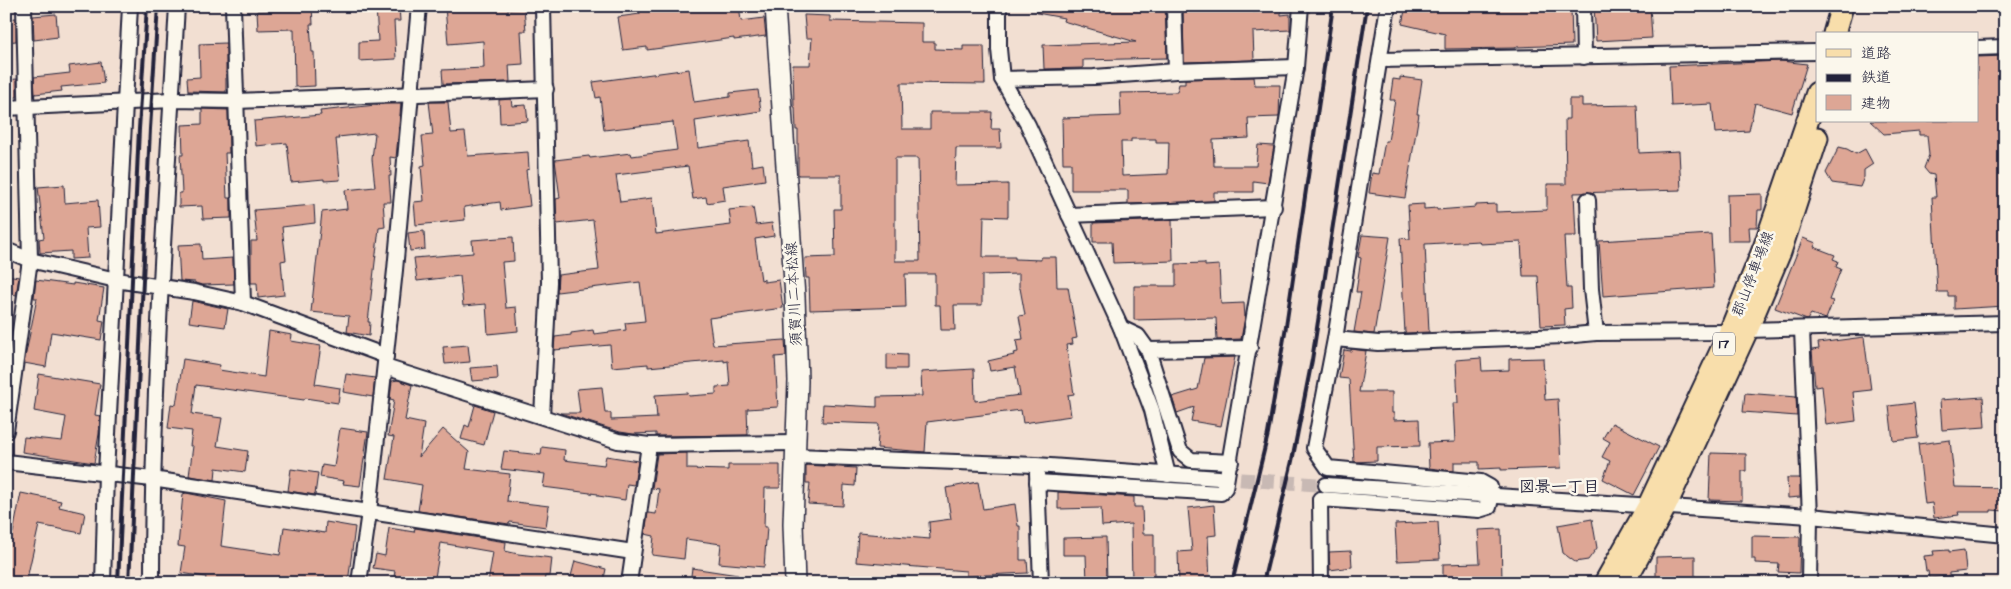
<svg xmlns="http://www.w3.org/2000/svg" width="2011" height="589" viewBox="0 0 2011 589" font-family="'Architects Daughter','Klee One',sans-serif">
	<rect width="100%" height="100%" fill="#f2dfd2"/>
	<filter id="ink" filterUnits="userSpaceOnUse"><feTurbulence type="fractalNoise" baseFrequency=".02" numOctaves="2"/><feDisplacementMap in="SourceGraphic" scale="10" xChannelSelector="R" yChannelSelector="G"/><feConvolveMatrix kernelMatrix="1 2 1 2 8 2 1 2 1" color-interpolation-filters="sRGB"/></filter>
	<g filter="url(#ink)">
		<!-- building -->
		<g fill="#dda695" stroke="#22223b" fill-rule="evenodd">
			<path d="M294,6H312L313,24H310L312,52H314L315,86L295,87L294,29L258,30L257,11L294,10Z"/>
			<path d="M376,6H399L400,21H394L396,59L359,61V42L378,41Z"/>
			<path d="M445,6H507L508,10L524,8L526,31H521L523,64L509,65L510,82L443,84L442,70L484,68L483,41L448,44Z"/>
			<path d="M666,6H739L741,21L764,18L766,36L734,40V38L647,50V47L623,50L618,17L640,14L639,10Z"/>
			<path d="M1038,6H1165L1167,58L1083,60V68L1044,69L1043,45L1136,42L1063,21L1064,18L1037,13Z"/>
			<path d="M1183,6H1253V12L1281,10V15L1290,14V30L1253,32L1254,60L1184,62Z"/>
			<path d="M1406,6H1571L1572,45L1516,47V48L1445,49V34L1402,24Z"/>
			<path d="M1594,6H1650L1652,38L1596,41Z"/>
			<path d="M56,14L58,37L34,40L33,16Z"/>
			<path d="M804,15L830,16V21L922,23V42H935V49L963,50V46H984L985,84L901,83L902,129H930V112H992L991,129H1000L1001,148H956L955,185L1008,184V217L984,216L983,257H1015V259L1041,260V257H1056L1057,287H1068L1077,338L1072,339L1073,344L1066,345L1074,394L1068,395L1071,416L1023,423L1021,410L927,422L925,452L877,448L879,424L822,422L823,404L877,407V397L922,396L921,372L974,369L975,401L1020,395L1015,367L990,371L988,361L1014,355L1013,353L1018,352L1016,340L1023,339L1019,316L1025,315L1020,288H1019V274L982,275V305H954L955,330H941L940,305H935V274H905L906,307L810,310L809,278H806L805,258L835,257L834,209H841V175H798V130H796L795,107H794L793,65H810L812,38H806ZM895,158H918L920,261H895Z"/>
			<path d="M16,18V41L6,42V19Z"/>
			<path d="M226,43V92L188,91L187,78L200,77L199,44Z"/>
			<path d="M2005,56V179H2001L2003,220H2001L2002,243H2000L2002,287L2005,286V306L1954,309V296H1948V292H1937L1932,197H1936L1934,175L1929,174L1924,168L1929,155L1927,135H1919V131L1884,134L1870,121H1977V57Z"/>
			<path d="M1781,61L1807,64L1792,113L1755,103L1749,131L1715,133L1712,104L1671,106L1669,66Z"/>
			<path d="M101,62L104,83L61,87L62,91L35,94L34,77L70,73L69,66Z"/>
			<path d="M689,69L694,102L730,97V93L758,90L761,111L695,121L698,148L749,141L752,166L763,164L765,180L723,186L725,200L707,203L706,197L693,199L688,166L616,175L620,202L652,198L656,234L731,225L729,210L753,207L756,225L772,223L774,236L755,239L761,280L764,279V282L779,280L783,308L709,318L713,345L785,340L786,356L775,357L778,407L747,409L748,435L656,436V433L633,434L620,432L560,413H580L577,389L602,387L605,413H611V420L657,418L655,395L688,393L689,396L716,394V387L730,386L728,361L724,362V360L648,367V364L612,367L610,345L554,350L555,337L571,335V333L593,330L594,334L626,330L625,323L645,321L640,282L557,292L558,275L599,270L593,220L557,224L556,199L560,198L555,160L589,156L590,158L631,153L632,156L677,150L673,122L604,130L600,97L596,98L593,82Z"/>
			<path d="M1254,77L1255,85H1280L1279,117L1248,118L1249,138L1213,140L1214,166H1256L1258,145L1274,146L1268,183L1253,181V192H1214V201L1128,204V190H1071V163H1063L1062,118L1121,116L1120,93L1177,92L1179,84H1185V79ZM1131,139H1156V142H1169L1168,174L1122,176L1121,142H1131Z"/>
			<path d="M1400,77L1422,80L1417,114H1419L1405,198L1369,193L1372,173L1379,174L1385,141H1388L1395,100H1390L1393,79L1400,80Z"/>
			<path d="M17,79V97L6,98V80Z"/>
			<path d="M511,99L512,106L526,105L528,121L500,123L499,100Z"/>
			<path d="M1569,99H1582V106L1637,105L1639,153L1679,151L1681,190L1574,193L1576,236H1564L1567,288H1571L1572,308L1564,309L1565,325L1541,326L1538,276H1523L1521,242L1480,244L1479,241L1425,244L1429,332L1405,333L1400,238L1410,239L1408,205L1424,204V209L1437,208V210L1476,207V205L1496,204V212L1547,210V184H1566L1565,119H1569Z"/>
			<path d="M429,102H448L451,133L465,132L468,156L528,152L529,169L526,170L530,206L501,210L500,202L464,207L465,220L416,225L414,202L424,201L421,166L425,165L422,136L433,135Z"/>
			<path d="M385,104H401L396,158L390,157L391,176H389L391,202H383L385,227L379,228L368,322H370L369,336L347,332L349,316L311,312L322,212L347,209L345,190L375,187L372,159L375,133L338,137L339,139H336L340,180L324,181V179L291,182L287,143L256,146L254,121L321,115L320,111Z"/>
			<path d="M202,109L228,110L229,153H225L227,198H231V218L203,219L202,206L179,207V193H182L180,155H183L182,125L202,124Z"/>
			<path d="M1839,147L1847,149L1856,154L1865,149L1873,164L1864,170V177L1860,187L1832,183L1826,173Z"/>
			<path d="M64,185L65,203L98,200L100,227L86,228L88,258L71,259V251L40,253L39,239L44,238L38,187Z"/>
			<path d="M1762,194V210H1758L1757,227H1749L1750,241H1728L1727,195Z"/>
			<path d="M314,205L315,223L282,227L286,260L281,261L284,295L258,298L257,283H251V241H257L254,210Z"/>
			<path d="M1172,220L1173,261L1113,263L1112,242H1093V223Z"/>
			<path d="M424,231L425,249L410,251L408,233Z"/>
			<path d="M1711,234L1714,288L1603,296L1599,241Z"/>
			<path d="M1362,235L1390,237L1374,334L1354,332L1361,292H1356L1361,258L1358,257Z"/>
			<path d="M513,237L514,261L502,262L506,308L516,307L518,331L488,334L486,304L463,306L460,276L417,281L414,258L473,253L472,240Z"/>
			<path d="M1803,238L1816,243L1814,247L1835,255L1833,259L1838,261L1836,267L1841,269L1829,300L1833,301L1826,319L1811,314L1807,320L1775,308Z"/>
			<path d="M201,244L202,260L233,258L234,284L202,285L195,283V282L180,281L178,245Z"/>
			<path d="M1205,263V266L1219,265L1221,304L1244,303L1245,317L1241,339L1217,340L1216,318L1134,320V286H1176V264Z"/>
			<path d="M6,275L19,277L16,295L6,293Z"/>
			<path d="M36,280L73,285V283L104,288L99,320L104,321L101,340L51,332L46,367L24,363L37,298H34Z"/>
			<path d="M192,301L228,309L225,327L189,322Z"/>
			<path d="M269,331L292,335L291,341L321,346L315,384L340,388L338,403L305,398L304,400L196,385L192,414L222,418L217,446L248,451L245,472L216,468L215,480L189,476L193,446H190L192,431L168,428L171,404L176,405L183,359L220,365L219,370L264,377Z"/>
			<path d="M1864,337L1871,390L1853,392L1856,421L1826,425L1822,386L1815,387L1812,350L1819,349L1818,343Z"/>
			<path d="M468,345L470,362L445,364L443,347Z"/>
			<path d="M1351,349L1366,351L1359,392H1392V413H1394V420L1419,419L1420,446L1377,447V461L1354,462L1349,379L1339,378L1344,350L1351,351Z"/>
			<path d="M887,354L907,355V369H887Z"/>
			<path d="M1235,357L1221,426L1191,421L1194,407L1177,413L1172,397L1198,389L1204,358Z"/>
			<path d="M1481,358L1482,371L1509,370V359L1543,358L1545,400L1558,399L1561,468L1501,470V468L1479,469V462H1454V471L1429,468L1428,443L1455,442L1453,403H1458L1456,360Z"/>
			<path d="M497,366L498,379L472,381L470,368Z"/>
			<path d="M39,374L100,384L95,415L100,416L99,434L94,463L22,452L24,437L62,441L66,417L34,411Z"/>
			<path d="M346,374L375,378L373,397L343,392Z"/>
			<path d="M398,380L412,385L405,420L424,424L419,457L443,429L469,452L466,469L510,474L507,501L549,506L546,527L510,522L509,524L418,511L422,485L387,479L394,437L388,436L394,400L390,399L392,381Z"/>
			<path d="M1745,393L1796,397L1797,416L1743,412Z"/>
			<path d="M1983,397L1985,427L1942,430L1940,400Z"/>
			<path d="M1914,403L1918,438L1893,441L1889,406Z"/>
			<path d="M475,405L493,411L484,445L461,439L465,425L469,427Z"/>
			<path d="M1612,423L1659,447L1634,495L1603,479L1610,461L1602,457L1610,442L1603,438Z"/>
			<path d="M340,428L368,432L360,486L343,484L344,481L320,477L322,465L334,467Z"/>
			<path d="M1950,440L1955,487L2005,488V511L1991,510V512H1958L1959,515L1934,518L1932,503L1925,504L1918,444Z"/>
			<path d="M542,447L565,450L564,460L604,465L606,456L638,461L634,485L627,484L625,500L598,496V494L543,487L545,474L501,469L504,451L541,455Z"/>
			<path d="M687,453V469L728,470V465H780V488H765L764,527H767L764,567L719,563L721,544L686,539L684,559L652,555L654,536L645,534L648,513L656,514L659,489L652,488L657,454Z"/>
			<path d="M1711,453L1746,454V471H1742V501L1709,500Z"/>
			<path d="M806,465L856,468L855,486L844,485L843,506L808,504L810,483H806Z"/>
			<path d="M291,469L318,473L315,495L288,491Z"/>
			<path d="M1787,478H1800V497L1788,498Z"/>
			<path d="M978,482L983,509L1015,504L1018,526H1020V560H1027L1028,573L966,576V571L856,562L858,533L930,539L929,522L951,519L946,488Z"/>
			<path d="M1058,492L1134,497V507H1142L1143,534H1154V583H1132L1131,524L1102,526L1101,508L1058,509Z"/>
			<path d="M21,493L61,501L59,507L85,513L81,533L39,525L26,583H6V532L13,533Z"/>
			<path d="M186,493L226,501L221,546L280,555L284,527L325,533L326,522L355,527L348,583H205L206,577L181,573L185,547L178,546L183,494Z"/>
			<path d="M1214,505L1216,535L1208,536L1210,583H1179L1178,552L1192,551L1188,508Z"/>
			<path d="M1592,519L1597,548L1588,560L1575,562L1563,553L1558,525Z"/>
			<path d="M1438,522L1440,559L1397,561L1395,524Z"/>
			<path d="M389,528L414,532L415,528L506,542L505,551L518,554L552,558L550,576H545L544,583H488L493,552L441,543L434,583H393L395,571L373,568L376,554L385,556Z"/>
			<path d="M1501,529L1502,583H1443V564L1480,563L1478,530Z"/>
			<path d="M1752,536L1800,537L1799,573L1778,572L1779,564L1755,563V559H1752Z"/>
			<path d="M1106,537L1107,583H1087L1086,555H1063V538Z"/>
			<path d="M1949,550V552L1964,550L1966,571L1949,573V576L1929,578L1928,571H1926L1924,556L1934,555L1933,551Z"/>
			<path d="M1351,551L1352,567L1330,570L1329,552Z"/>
			<path d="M1695,556V577H1656V557Z"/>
			<path d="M575,561L606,569L603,583H584L570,580Z"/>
			<path d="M692,568L738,575L737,583H690Z"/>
		</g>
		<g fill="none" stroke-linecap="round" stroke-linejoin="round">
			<!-- minor-tunnel -->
			<path stroke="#c8b9b4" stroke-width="14" stroke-dasharray="14 7" stroke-linecap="butt" d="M1219,478L1326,485"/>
			<defs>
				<g id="minor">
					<path d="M233,6L243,303"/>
					<path d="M999,6V49L1002,79L1028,125L1121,328L1152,410L1168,475"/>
					<path d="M1174,6L1176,71"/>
					<path d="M1583,6L1584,57"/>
					<path d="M1977,48L2005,47"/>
					<path d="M1380,60L1817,52"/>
					<path d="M1002,79L1094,77L1176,71L1296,67"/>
					<path d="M6,108L172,100L236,101L546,89"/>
					<path d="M1588,200L1591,289L1596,333"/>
					<path d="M1069,215L1274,207"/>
					<path d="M6,250L30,260L116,280L194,292L243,303L386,356"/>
					<path d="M1121,328L1138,336L1148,350L1180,451L1191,460L1231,462"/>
					<path d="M1747,330L2005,323"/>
					<path d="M1802,330L1810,516L1809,583"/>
					<path d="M1335,339L1378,343L1564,336L1596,333L1730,332"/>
					<path d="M1148,350L1250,348"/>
					<path d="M385,367L618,441L649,445L796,443"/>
					<path d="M542,416L549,282L543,6"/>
					<path d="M6,431L30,260L24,6"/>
					<path d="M796,456L1036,465L1219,478"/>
					<path d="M6,462L152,479L633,552"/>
					<path d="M1037,473L1041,583"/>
					<path d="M1037,482L1221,493L1225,488L1296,67L1301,6"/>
					<path d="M1326,485L1810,516L2005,535"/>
					<path d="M103,583L106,473L130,6"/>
					<path d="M152,583C152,390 166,198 177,6"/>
					<path d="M359,583L369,512L395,270L419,6"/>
					<path d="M629,583L649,445"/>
					<path d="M1321,583L1320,499L1479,510L1489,507L1492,495L1490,487L1481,482L1328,468L1314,448L1335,339L1388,6"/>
				</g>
				<path id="secondary" d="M775,6L795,297L798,381L793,524L795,583"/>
				<g id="primary">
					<path d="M1834,34L1842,6"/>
					<path d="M1605,583L1648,507L1730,332L1764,248L1817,93"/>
					<path d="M1624,583L1665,507L1747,330L1780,252L1817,138"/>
				</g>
			</defs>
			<!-- minor casing -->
			<use href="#minor" stroke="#22223b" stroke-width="18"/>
			<!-- secondary casing -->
			<use href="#secondary" stroke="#22223b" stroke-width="22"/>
			<!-- primary casing -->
			<use href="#primary" stroke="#22223b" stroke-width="25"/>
			<!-- minor -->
			<use href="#minor" stroke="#fbf7ec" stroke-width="14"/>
			<!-- secondary -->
			<use href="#secondary" stroke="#fbf7ec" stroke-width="19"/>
			<!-- primary -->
			<use href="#primary" stroke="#f8deab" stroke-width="21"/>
			<!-- rail -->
			<g stroke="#22223b" stroke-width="4">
				<path d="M118,583L139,129L147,6"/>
				<path d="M129,583L150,129L158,6"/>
				<path d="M1232,583L1268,434L1286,326L1333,6"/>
				<path d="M1263,583L1292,461L1312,360L1367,6"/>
			</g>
		</g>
	</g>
	<g text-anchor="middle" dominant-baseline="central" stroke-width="5" stroke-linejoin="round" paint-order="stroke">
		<!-- shield labels -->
		<rect fill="#fbf7ec" stroke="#636270" stroke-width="1" x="1713" y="332.5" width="22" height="23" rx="4"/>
		<g font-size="14" font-weight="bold" fill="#22223b">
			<text x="1724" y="344">17</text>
		</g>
		<!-- street labels -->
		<g font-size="15" fill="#22223b" stroke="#fbf7ec">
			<text transform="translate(1753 274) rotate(-69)">郡山停車場線</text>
			<text transform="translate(794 294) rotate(-93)">須賀川二本松線</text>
		</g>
		<!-- neighbourhood labels -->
		<g font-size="16" font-weight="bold" fill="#22223b" stroke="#fbf7ec">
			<text x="1559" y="487">図景一丁目</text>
		</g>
	</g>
	<!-- margin -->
	<rect width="2011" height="589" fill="none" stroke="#fbf7ec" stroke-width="25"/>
	<rect x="12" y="12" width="1986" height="564" fill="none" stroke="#22223b" stroke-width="2" filter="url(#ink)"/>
	<!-- legend -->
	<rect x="1816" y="32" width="162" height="90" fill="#fbf7ec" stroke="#a4a2a5"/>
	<rect x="1826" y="49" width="25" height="8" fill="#f8deab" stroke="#a4a2a5"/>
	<text x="1861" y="58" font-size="15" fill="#22223b">道路</text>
	<rect x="1826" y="74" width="25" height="8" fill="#22223b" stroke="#a4a2a5"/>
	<text x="1861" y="82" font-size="15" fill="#22223b">鉄道</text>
	<rect x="1826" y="95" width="25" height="15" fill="#dda695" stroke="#a4a2a5"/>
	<text x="1861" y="108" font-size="15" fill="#22223b">建物</text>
</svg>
